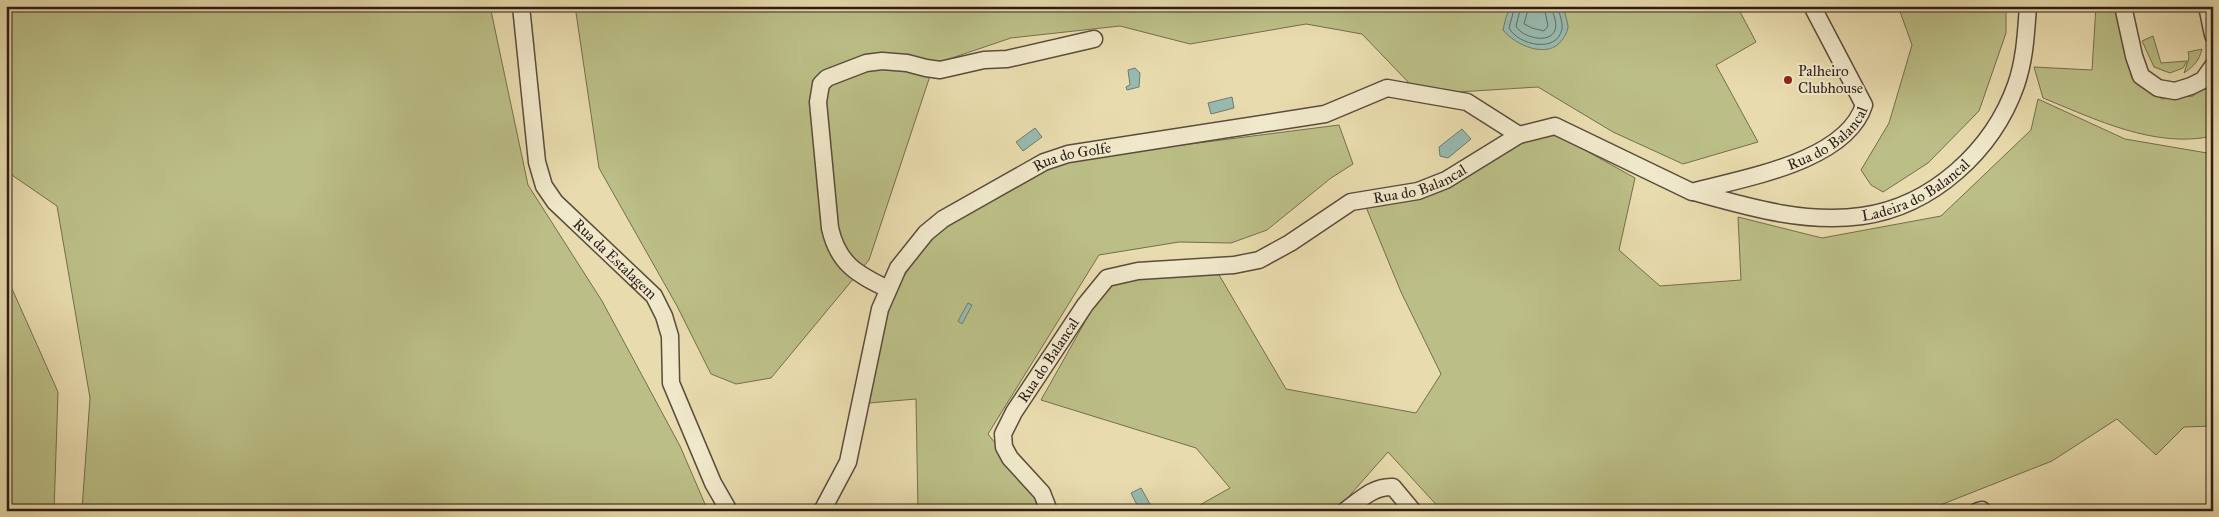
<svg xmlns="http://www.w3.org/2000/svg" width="2219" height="517" viewBox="0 0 2219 517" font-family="'IM FELL Great Primer',serif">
	<rect width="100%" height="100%" fill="#e8dbad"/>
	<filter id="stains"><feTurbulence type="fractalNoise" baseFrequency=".004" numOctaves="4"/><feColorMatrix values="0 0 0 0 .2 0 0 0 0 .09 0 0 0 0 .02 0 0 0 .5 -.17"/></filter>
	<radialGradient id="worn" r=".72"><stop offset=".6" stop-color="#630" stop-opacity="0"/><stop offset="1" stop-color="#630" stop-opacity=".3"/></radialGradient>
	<!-- green -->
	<g fill="#bbbe86" stroke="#746e4e">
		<path d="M6,6H490L528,185L602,301L680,446L708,511H84L82,509L90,398L57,206L6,171Z"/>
		<path d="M575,6H1737L1756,42L1716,65L1758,142L1683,164L1613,132L1538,87L1458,92L1411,85L1362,34L1306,24L1190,44L1120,26L1011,38L934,64L869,260L771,378L736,384L711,374L677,306L599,168Z"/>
		<path d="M1898,6H2006V33L1979,111L1928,163L1883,192L1871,185L1861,170L1889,123L1912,45Z"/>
		<path d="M2096,6H2115L2132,78L2162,99L2193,96L2213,76V136C2155,149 2095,119 2043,98L2034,67L2092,70Z"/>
		<path d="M2153,36L2161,63L2187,61L2183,68L2170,73L2154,67L2142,41Z"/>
		<path d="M2202,49C2199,61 2194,66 2184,73L2189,58L2188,52Z"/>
		<path d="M2038,99L2125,139L2213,154V426L2184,427L2156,455L2117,419L2052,461L1925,511H1442L1388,452L1336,511H1189L1230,488L1196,448L1041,400L1109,279L1215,268L1286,389L1416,413L1441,374L1401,292L1366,207L1416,199L1515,139L1549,130L1635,178L1619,250L1660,286L1741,280L1738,217L1822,238L1941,216L2031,130Z"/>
		<path d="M1339,125L1353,164L1331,178L1267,230L1231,243L1179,242L1099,255L988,434L1037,497L1036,508L1031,511H918L916,399L869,403L891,295L934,232L1064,160Z"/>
		<path d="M6,280L9,282L58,392L54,511H6Z"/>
	</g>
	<!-- water -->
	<g fill="#98baaf" stroke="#6d7b72">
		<path d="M1511,6H1563C1564,12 1567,19 1568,26C1568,31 1565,36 1562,40C1548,60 1515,45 1503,30L1506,17Z"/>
		<path d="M1135,68L1140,73L1139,87L1127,90L1126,87L1130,85L1128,70Z"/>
		<path d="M1232,97L1234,108L1211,114L1208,103Z"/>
		<path d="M1035,128L1042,137L1023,151L1016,142Z"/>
		<path d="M1462,129L1471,139L1448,158L1440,156L1439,147Z"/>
		<path d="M968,303L972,305L962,324L958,321Z"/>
		<path d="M1141,488L1154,511H1140L1131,493Z"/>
	</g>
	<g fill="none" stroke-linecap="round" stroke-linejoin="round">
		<!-- shore -->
		<g stroke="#626c63" stroke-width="1">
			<path d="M1515,6L1509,28C1518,45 1557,54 1562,29C1563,22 1559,14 1558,6"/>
			<path d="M1521,6L1516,26C1521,37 1550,45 1555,30C1558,23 1552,13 1552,6"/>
			<path d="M1529,6L1524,24L1532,28L1544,31L1548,26L1544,6"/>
		</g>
		<defs>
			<g id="street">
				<path id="s1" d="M521,6L537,162L544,186L555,202L654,296L664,316L670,336L671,383L713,483L729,511"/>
				<path d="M2123,6L2134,56L2141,76L2158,88L2175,91L2191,86L2203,80L2213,66"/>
				<path d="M2207,6L2213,35"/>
				<path id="s2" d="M1694,192C1748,207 1805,224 1862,216C1933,206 1993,150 2016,85C2025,59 2026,33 2028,6"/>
				<path d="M888,289C857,274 838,264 830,228L818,102L821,84L827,78L866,63L882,61L907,63L926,68L940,70L984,60L1007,59L1094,39"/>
				<path id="s3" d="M822,511L848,462L880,309L898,268L926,233L943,219L1044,162L1068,154L1325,114L1387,88L1467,102L1519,135"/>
				<path id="s4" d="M1049,511L1042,493L1010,458L1004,447L1003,434L1014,412L1085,305L1107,278L1138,271L1234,265L1259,260L1290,243L1351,202L1418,191L1446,180L1519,135L1555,126L1692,192C1743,178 1846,162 1864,105L1812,6"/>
				<path d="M1345,511C1360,500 1373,486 1393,487L1413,511"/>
				<path d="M1978,511L1982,510"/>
			</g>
		</defs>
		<!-- street casing -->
		<use href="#street" stroke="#5b4c3c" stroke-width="19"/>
		<!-- street -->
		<use href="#street" stroke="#f0e8ca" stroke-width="16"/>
	</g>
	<!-- markers -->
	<circle fill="#8f2418" stroke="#f0e8ca" stroke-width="2" cx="1788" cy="80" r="5"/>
	<g text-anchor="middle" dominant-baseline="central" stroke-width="4" stroke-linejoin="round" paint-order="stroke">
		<!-- poi labels -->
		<g font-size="15" fill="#2c1d17" stroke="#f0e8ca" text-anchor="start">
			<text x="1798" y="71">Palheiro<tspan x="1798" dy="17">Clubhouse</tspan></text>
		</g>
		<!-- street labels -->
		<g font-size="15" fill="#2c1d17" stroke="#f0e8ca">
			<text stroke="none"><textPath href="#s4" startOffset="1064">Rua do Balancal</textPath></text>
			<text stroke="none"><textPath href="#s3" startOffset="468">Rua do Golfe</textPath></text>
			<text stroke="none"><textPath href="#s4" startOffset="614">Rua do Balancal</textPath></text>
			<text stroke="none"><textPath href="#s2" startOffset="231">Ladeira do Balancal</textPath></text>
			<text stroke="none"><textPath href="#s1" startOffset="284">Rua da Estalagem</textPath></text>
			<text stroke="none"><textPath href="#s4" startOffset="179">Rua do Balancal</textPath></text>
		</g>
	</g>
	<!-- margin -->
	<rect width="2219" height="517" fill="none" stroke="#e8dbad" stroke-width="25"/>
	<rect x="8" y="8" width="2204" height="502" fill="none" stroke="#2c1d17" stroke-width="2.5"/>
	<rect x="12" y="12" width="2194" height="492" fill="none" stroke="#2c1d17"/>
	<rect width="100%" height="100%" filter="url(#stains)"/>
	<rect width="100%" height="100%" fill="url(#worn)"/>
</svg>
